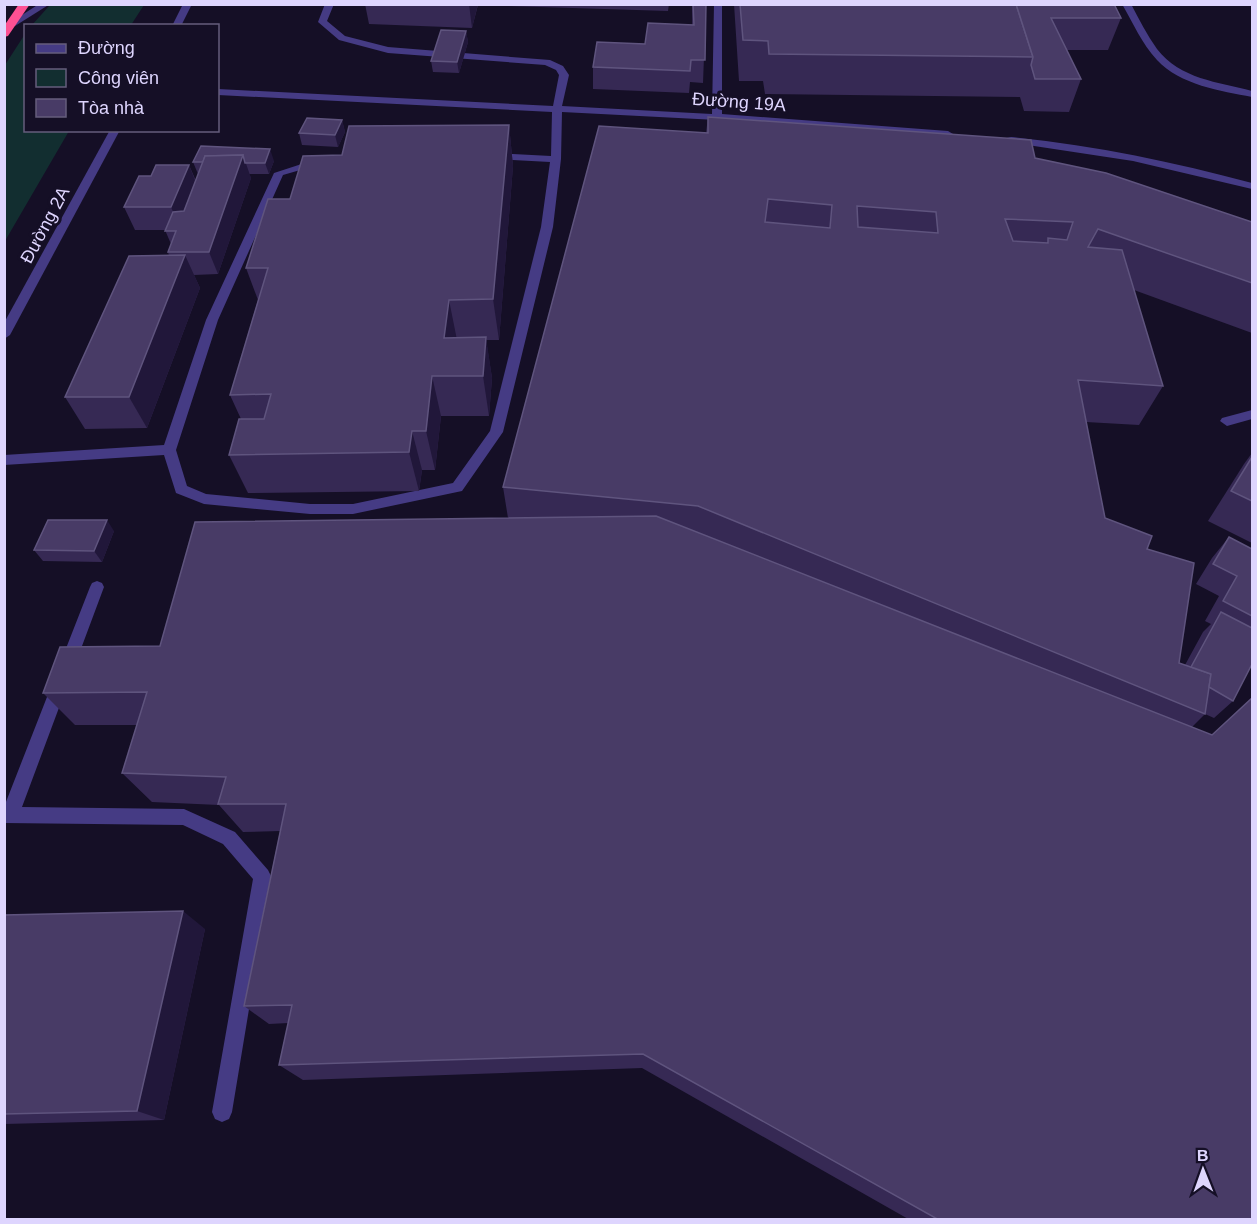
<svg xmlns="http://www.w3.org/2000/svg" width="1257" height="1224" viewBox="0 0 1257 1224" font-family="Arial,sans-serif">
	<rect width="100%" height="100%" fill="#150f26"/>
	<!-- green -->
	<g fill="#122e30">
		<path d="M50,5V4L144,5L131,25H32Z"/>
		<path d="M25,34L26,130L69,131L5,241V65Z"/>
	</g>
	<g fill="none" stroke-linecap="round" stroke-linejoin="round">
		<!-- minor -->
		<g fill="#453b84" fill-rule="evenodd">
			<path d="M39,4H50L15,26L8,24Z"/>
			<path d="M183,4H192L181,26H172Z"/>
			<path d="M325,4H334L327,21L345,36L388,47L550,60L563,66L569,75L562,106L712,114L714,4H722V114L948,131L953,134L948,137L717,120L562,112L561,159L553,227L503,432L462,491L353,514H310L204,504L176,493L164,455L4,465V455L164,445L206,320L274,173L317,159L322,162L321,164L283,175L218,320L176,450L187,486L206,494L310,504H353L453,483L490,431L541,227L550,162L493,159L488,156L493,153L551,156L552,112L218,95V89L553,106L559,75L556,70L545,65L388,53L339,40L318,22Z"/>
			<path d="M1122,4H1131C1139,19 1147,35 1157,49C1180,79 1218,82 1252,91V97C1221,91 1180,85 1157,60C1142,44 1133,23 1122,4Z"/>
			<path d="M110,130H120L10,335L4,339V323Z"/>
			<path d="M1011,137C1093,145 1173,162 1252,183V189L1133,161L1007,142V138Z"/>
			<path d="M1252,410V419L1227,426L1220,421L1222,418Z"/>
			<path d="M97,581L102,583L104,587L22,807L184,809L235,832L268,870L271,876L232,1112L229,1119L222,1122L215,1119L212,1112L253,879L223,844L183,825L4,823V807L90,587L92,583Z"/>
		</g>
		<!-- highway -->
		<path fill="#fd5193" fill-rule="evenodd" d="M19,4H30L8,36L4,37V26Z"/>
	</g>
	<!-- wall -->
	<g fill="#362954">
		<path d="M365,4H669L668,11L478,5L472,28L369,24Z"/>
		<path d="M692,4H706L703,83L690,82L689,93L593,89V67L692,25Z"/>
		<path d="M734,4H1114L1121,18L1108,50H1066L1081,79L1069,112L1024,111L1020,97L765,94L763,81H739Z"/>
		<path d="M466,31L468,42L459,73L433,72L431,61Z"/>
		<path d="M708,117L1035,158L1252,222V333L1134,290L1163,386L1139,425L1086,422L1105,518L1147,549L1179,663L1185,665L1203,632L1211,624L1205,621L1219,596L1196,584L1212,558L1229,537L1252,549V664L1233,701L1214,718L1205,714L1192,727L1252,1220H910L642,1068L303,1080L279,1065L288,1023L269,1024L244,1006L280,831L243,832L219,805L152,802L122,773L137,725H75L43,693L160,646L508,518L503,487L706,133Z"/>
		<path d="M342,120L345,132L338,147L302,145L299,133Z"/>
		<path d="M509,125L513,166L499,340H486L492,378L489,416H441L435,470H422L419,491L248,493L229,455L241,419L230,395L258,300L246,268L342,155Z"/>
		<path d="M274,161L269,174H249L251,178L218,274L194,275L200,288L147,428L85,429L65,397L169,256L168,252L171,244L165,230H135L124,207L151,176L189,165L196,181L198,174L193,162Z"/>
		<path d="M1252,453V543L1208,521L1244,464Z"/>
		<path d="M114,531L102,562L43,561L34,550Z"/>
		<path d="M4,915L205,929L164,1120L4,1124Z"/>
	</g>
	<!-- shaded-wall -->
	<g fill="#21173a">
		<path d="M469,4H478L472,28Z"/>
		<path d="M466,31L468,42L459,73L457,62Z"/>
		<path d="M342,120L345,132L338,147L335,135Z"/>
		<path d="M509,125L513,166L499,340L493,299Z"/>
		<path d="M270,149L274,161L269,174L265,163Z"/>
		<path d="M243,155L251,178L218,274L209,252Z"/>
		<path d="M189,165L198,188L181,230L171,207Z"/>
		<path d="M185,255L200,288L147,428L129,397Z"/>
		<path d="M449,300L457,340L444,338Z"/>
		<path d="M486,337L492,378L489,416L483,376Z"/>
		<path d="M432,376L441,416L435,470L426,431Z"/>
		<path d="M412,431L422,470L419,491L409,452Z"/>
		<path d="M107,520L114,531L102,562L94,551Z"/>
		<path d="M183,911L205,929L164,1120L137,1111Z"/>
	</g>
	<!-- building -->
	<g fill="#483b66" stroke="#5f547e" stroke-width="1.5" fill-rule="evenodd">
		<path d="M693,4H706L705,60H691L690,71L593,67L597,42L645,44L648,23L694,25Z"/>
		<path d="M740,4H1016L1033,57L769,54L768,41L743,40Z"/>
		<path d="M1016,4H1114L1121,18H1051L1081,79H1035L1031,65L1033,57Z"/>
		<path d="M441,30L466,31L457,62L431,61Z"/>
		<path d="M708,117L1031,140L1035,158L1106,173L1252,222V283L1098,229L1088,247L1122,250L1163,386L1078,380L1105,518L1152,536L1147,549L1194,563L1179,663L1211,674L1205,714L698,506L503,487L599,126L708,133ZM768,199L832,205L830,228L765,222ZM857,206L936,212L938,233L858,227ZM1005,219L1073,222L1067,240L1048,238V243L1013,241Z"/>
		<path d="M307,118L342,120L335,135L299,133Z"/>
		<path d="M509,125L493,299L449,300L444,338L486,337L483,376H432L426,431H412L409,452L229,455L239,419H264L271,394L230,395L268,268H246L268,199H290L303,156L342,155L349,126Z"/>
		<path d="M201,146L270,149L265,163H245L243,155L205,156L203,162H193Z"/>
		<path d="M243,155L209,252H168L176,231H165L173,212L184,211L205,156Z"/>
		<path d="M156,165H189L171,207H124L139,176H151Z"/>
		<path d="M185,255L129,397H65L129,256Z"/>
		<path d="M1252,457V501L1231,491Z"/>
		<path d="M656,516L1212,735L1252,698V1220H939L643,1054L279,1065L292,1005L244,1006L286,804H218L226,777L122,773L147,692L43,693L60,647L160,646L195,522Z"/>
		<path d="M48,520H107L94,551L34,550Z"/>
		<path d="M1229,537L1252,549V616L1223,601L1237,576L1213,564Z"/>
		<path d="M1221,612L1252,628V664L1233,701L1209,687L1211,674L1191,667Z"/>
		<path d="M183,911L137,1111L4,1114V915Z"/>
	</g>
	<g text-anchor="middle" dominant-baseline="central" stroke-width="6" stroke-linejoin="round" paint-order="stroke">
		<!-- far-street labels -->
		<g font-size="18" fill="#ded5fe" stroke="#150f26">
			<text transform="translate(739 102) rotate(4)">Đường 19A</text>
			<text transform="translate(45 225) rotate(-62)">Đường 2A</text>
		</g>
	</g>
	<!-- border -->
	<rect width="1257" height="1224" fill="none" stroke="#ded5fe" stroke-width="12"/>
	<!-- legend -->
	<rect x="24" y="24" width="195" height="108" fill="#150f26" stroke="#655e7c" stroke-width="1.5"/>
	<rect x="36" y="44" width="30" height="9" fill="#453b84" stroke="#655e7c" stroke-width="1.5"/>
	<text x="78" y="54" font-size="18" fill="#ded5fe">Đường</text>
	<rect x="36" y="69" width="30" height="18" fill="#122e30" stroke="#655e7c" stroke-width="1.5"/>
	<text x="78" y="84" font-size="18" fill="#ded5fe">Công viên</text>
	<rect x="36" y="99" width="30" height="18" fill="#483b66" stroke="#655e7c" stroke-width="1.5"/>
	<text x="78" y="114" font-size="18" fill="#ded5fe">Tòa nhà</text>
	<!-- north arrow -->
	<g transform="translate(1203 1170) rotate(359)" stroke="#150f26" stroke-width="4.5" paint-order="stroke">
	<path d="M0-4.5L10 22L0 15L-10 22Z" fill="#ded5fe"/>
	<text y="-9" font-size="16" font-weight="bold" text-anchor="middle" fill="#ded5fe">B</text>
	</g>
</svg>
